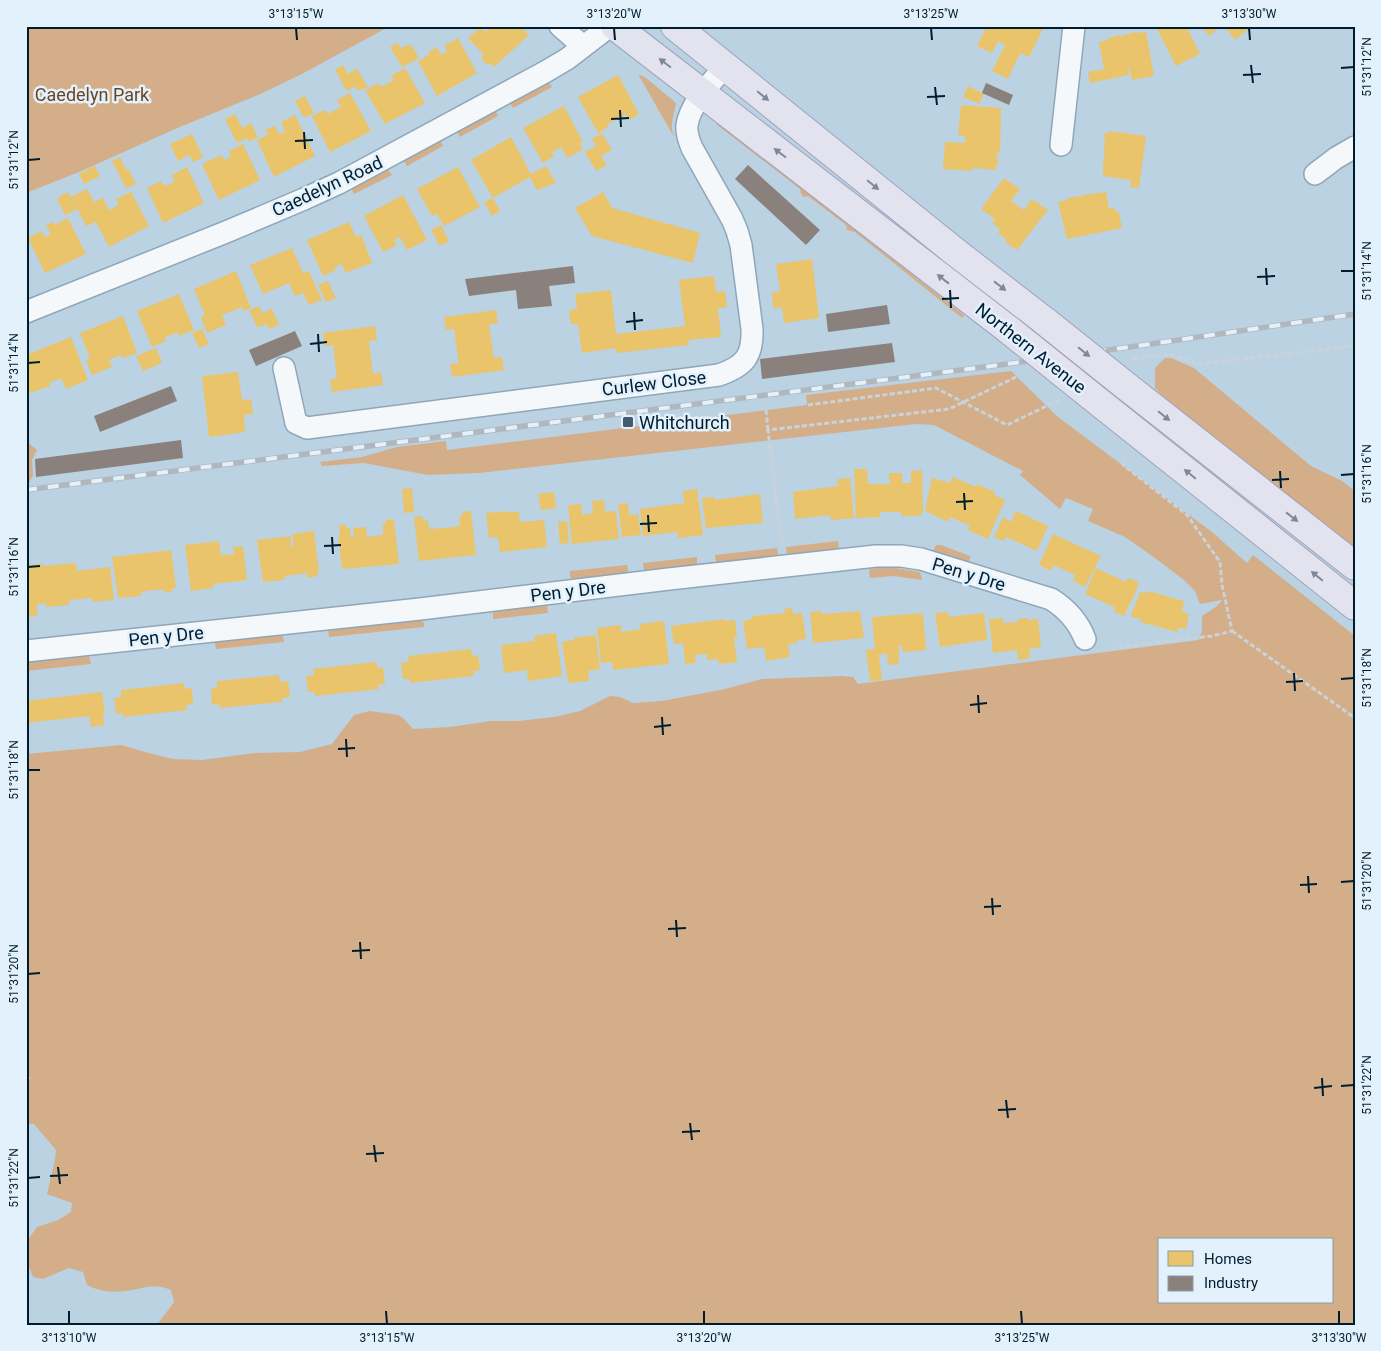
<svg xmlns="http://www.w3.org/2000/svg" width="1381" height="1351" viewBox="0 0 1381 1351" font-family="Roboto,sans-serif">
	<rect width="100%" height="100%" fill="#bbd2e3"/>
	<!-- green -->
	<g fill="#d3ae88" fill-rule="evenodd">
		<path d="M26,26H390L300,75L258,95L175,129L79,172L26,193Z"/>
		<path d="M638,74L646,78L676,103C674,117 669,123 674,137Z"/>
		<path d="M548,80L552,87L513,108L509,101Z"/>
		<path d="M495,110L498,116L460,137L456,130Z"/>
		<path d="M716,124L722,125L964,315L962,318L855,232L847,230L846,225L808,196L804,197L801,194L800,189Z"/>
		<path d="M440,139L443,146L407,166L403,159Z"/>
		<path d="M387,168L392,175L354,194L351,187Z"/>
		<path d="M1165,358H1171L1194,368L1311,466L1342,481L1355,491V554L1180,416L1155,388V368Z"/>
		<path d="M1011,371L1058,417L1212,532L1247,563L1253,555L1355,636V1325H157L174,1302L171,1290C152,1282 144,1289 125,1291C112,1293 98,1291 87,1285L83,1272L69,1268L43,1279L33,1277L27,1262V1241L37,1227L58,1220L71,1212L72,1203L47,1194L55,1160L56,1150L34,1124H26V1079H31L26,1071V754L121,745L149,753L173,759L202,760L255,753L300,752L332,744L354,715L370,711L398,715L404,719L413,729L450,727L491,721H519L554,717L580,711L610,696L620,697L633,703L662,701L725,689L762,679L842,676L853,677L858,684L1199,640L1202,630V616C1209,611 1218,607 1222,600L1200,604L1195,591L1184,580L1155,558L1125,537L1088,521L1093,509L1066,498L1060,509L1020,475L1023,471L934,425L916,424L479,473L428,475L364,463L322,466L320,462L362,457L397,447L446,441L447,450L807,405L806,395ZM1160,1240H1332V1302H1160Z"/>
		<path d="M26,442L30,444L37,450L32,460L33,475L29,483L26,484Z"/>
		<path d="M838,541L839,548L838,550L788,555L787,554L786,547Z"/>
		<path d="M936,545H941L970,556L969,563L933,551Z"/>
		<path d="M777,548L778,555L777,556L718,563L716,562L715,555Z"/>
		<path d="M697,557V565L644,571L643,563Z"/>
		<path d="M627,565L628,571L626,573L573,579L570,577V571Z"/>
		<path d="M889,567L920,572L922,580L894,576L870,578L869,571L870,569Z"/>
		<path d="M544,605L547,606L548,613L493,619V613L495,610Z"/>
		<path d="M420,619L424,623V627L329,637L328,629Z"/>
		<path d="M281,634L283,636L284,642L216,649L215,643L216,641Z"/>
		<path d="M89,656L91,664L26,671V662Z"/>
	</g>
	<!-- homes -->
	<g fill="#e9c46a">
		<path d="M492,26H524L526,28L524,30L529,35L494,67L490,63L487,65L481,58L484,55L468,38L481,27L485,32Z"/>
		<path d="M987,26H1038L1043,29L1029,57L1020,53L1008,79L992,71L1005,45L998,41L992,53L977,46Z"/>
		<path d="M1162,26H1186L1200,54L1176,66L1157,29Z"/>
		<path d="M1201,26H1221L1209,36Z"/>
		<path d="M1224,26H1252L1235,40Z"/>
		<path d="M1136,32V33L1146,32L1154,76L1132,80L1129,67H1128L1129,75L1090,83L1088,72L1104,69L1099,42L1108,40V38L1121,35V37H1123V35Z"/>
		<path d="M458,38L477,73L437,96L418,61L429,55L428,52L437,47L441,55L447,51L444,46Z"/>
		<path d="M398,43L401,48L411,44L419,58L402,67L390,47Z"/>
		<path d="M343,65L348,74L357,69L368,87L358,91L355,86L347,91L335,70Z"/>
		<path d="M405,68L425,103L385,124L365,90L379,83L381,87L394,80L391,76Z"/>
		<path d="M618,75L639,114L629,120L626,114L607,125L608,127L598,133L578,97Z"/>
		<path d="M968,86L984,94L979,104L963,97Z"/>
		<path d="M350,93L371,131L330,152L312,116L325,110L328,114L341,107L337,100Z"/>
		<path d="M305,96L314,113L304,118L295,101Z"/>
		<path d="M961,105L1001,108L1000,153H997L998,164L996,166V170L972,168V171L943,169L945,142L965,143V136L958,135Z"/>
		<path d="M564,106L583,142L580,143L583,149L567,158L561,147L552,152L554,156L543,163L523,128Z"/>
		<path d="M235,114L242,128L251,123L258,137L249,142L247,138L237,143L225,119Z"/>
		<path d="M295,115L315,156L274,177L257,140L268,135L265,130L275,126L279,134L285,132L281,122Z"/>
		<path d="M1109,131L1146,136L1139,188L1130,187L1131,180L1103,176V165L1104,154H1105V153L1104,152L1105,141H1104L1105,133H1109Z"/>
		<path d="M602,133L612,150L601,156L607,165L596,171L585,152L596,146L592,139Z"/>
		<path d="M192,134L203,157L193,162L189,155L178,161L170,144Z"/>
		<path d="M511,137L531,174L546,166L556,183L537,190L530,177L493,198L471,160Z"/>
		<path d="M243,144L260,180L219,200L202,164L222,155L224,160L231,157L229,151Z"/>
		<path d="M120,157L126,170L128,169L136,184L126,188L112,161Z"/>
		<path d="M95,166L100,176L84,184L79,174Z"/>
		<path d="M187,167L204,203L163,223L147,188L161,181L164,186L175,182L172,175Z"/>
		<path d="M458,167L480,207L444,226L437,214L432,216L417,189Z"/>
		<path d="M1004,178L1020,189L1011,201L1024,210L1032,199L1048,210L1017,250L1005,242L1007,240L998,233L1000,229L992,223L995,219L981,209Z"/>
		<path d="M87,189L94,202L103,198L109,210L119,205L116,199L131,192L149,226L109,247L96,222L86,226L71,197Z"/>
		<path d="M68,192L77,209L65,215L57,198Z"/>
		<path d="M603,192L612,208L700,233L693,263L592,236L575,208Z"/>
		<path d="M1106,192L1109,209L1113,208L1119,213L1122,228L1067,239L1058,202L1067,200V198L1080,196L1082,197V195Z"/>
		<path d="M403,195L427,240L407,250L400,237L394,240L397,245L383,252L364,216Z"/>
		<path d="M493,198L500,211L492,216L484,202Z"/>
		<path d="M68,218L86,254L45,273L28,238L42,231L45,237L51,234L46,225L53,222L54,225Z"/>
		<path d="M349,222L356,237L361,235L372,263L345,273L342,264L335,267L336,270L323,276L307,240Z"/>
		<path d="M441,225L449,241L440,246L431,230Z"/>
		<path d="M292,248L303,273L309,271L322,300L309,305L303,293L295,296L289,283L263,294L250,265Z"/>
		<path d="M812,259L819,318L784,323L782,307L773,308L772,293L780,291L776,264Z"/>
		<path d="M236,271L251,308L243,311L242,307L222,315L226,325L207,333L201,317L205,315L194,289Z"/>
		<path d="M714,276L716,292L725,291L727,307L718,308L721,337L688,340L689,345L616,353V348L582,353L578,324H571L569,310L577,309L575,294L611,290L616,334L685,326L679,280Z"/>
		<path d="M328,281L336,298L326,302L318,285Z"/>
		<path d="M179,294L194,330L179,336L178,332L171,335L165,337L166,341L152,347L137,311Z"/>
		<path d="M259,306L262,313L272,309L279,325L269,329L267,324L257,327L249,310Z"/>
		<path d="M496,310L498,323L489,325L494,358L502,357L504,370L452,377L450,364L459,363L454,329L446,330L444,317Z"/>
		<path d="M123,316L137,353L122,358L121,355L109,360L112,367L92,375L86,360L90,358L80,333Z"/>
		<path d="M375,326L377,340L369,341L373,374L381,372L383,385L332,392L330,380L337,378L333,345L325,346L323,333Z"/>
		<path d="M202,329L209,344L199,348L192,333Z"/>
		<path d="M71,337L88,380L66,389L61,378L49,383L50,386L27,394L26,392V355Z"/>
		<path d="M156,348L162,363L143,371L136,356Z"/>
		<path d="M238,372L242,400L251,399L253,414L244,415L245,432L209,437L202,376Z"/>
		<path d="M854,469H867L868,484H890L889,473H902V483H911V471L922,470L923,511L920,516H901V512H880V517L856,518Z"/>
		<path d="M932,477L939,481L940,480L950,483L953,477L976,487L977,484L995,492L994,495L1005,500L988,539L968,530L970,526L959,521L950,517L948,522L925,511Z"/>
		<path d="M850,478L854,518L831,520L830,515L795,519L793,492L838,486L837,479Z"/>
		<path d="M412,488L414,512L404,513L402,489Z"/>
		<path d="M697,489L703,535L678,538L677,532L643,536L640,509L684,503L683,491Z"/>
		<path d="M554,492L556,508L541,510L538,494Z"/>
		<path d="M760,494L763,523L706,528L702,498L714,497V500Z"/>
		<path d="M604,500L605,512L616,511L619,539L572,544L568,505L581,504L582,515L593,513L592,501Z"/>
		<path d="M628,503L629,515L638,514L641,535L622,537L618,504Z"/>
		<path d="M471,511L476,555L419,561L414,517L422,516L424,521L428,520L429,529L444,528L460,526L459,517L463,516L462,512Z"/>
		<path d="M507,511V512H519L520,522L544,520L547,547L500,552L498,537L489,538L486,513Z"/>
		<path d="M1016,511L1048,526L1037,551L1006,537L1004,541L994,537L1003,517L1011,522Z"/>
		<path d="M394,519L399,564L342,569L338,536H340L339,525L346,524V528H350L351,538L354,537L353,528L366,527L367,537L383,535V524H386L385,520Z"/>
		<path d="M567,521L569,543L560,544L558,522Z"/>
		<path d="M314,531L319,572H317L318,576L307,578V573L284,576L285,580L263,582L257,540L290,536L292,547H294L292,534Z"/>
		<path d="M1053,534L1101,556L1085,587L1073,581L1075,575L1054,565L1051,571L1039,565Z"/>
		<path d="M219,541L221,555L234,554L233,547L243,546L247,580L213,584V588L191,591L185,545Z"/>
		<path d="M171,550L176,588H172V592H165V590H152L141,592V596L118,598L112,557Z"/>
		<path d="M76,563L77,571L110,567L114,600L92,602V598L69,600V605L46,607V603L37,604V616L26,617V565L44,564V566Z"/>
		<path d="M1096,568L1126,582L1128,578L1139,582L1137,587H1138L1124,616L1114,612L1116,608L1085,594Z"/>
		<path d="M1148,591L1184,601L1182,612L1189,614L1186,629L1178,628L1177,632L1140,622L1141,619L1131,617L1133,608L1134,609L1136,601H1137L1140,592L1148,593Z"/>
		<path d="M792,608L793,614L802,613L806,639L797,640V643L788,644L790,657L766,661L764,647L747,649L743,621L752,619V616L785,613L784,609Z"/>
		<path d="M821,611L822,614L860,611L864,638L813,643L810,612Z"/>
		<path d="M948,612L949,617L984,613L987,640L940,647L935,613Z"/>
		<path d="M923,613L926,650L903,652L902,645L899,646V662L898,664L890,665L888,663L887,653L879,655L882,680L870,681L866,650L875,649L872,617Z"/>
		<path d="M1002,618L1003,623L1018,622V619L1028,618V620L1038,619L1041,647L1029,649L1030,658L1018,660L1017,650L993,653L989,619Z"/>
		<path d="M725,619V621L735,620L737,637L734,638L737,662L719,664L718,659L707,660V654L695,655L696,663L685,664L683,643L674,644L671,626Z"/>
		<path d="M664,621L669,664L613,670L612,662L601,663L597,628L621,625V632L641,629L640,624Z"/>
		<path d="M556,633L562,676L528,681L527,670L504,673L501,645L535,641L534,636Z"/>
		<path d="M596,635L600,669L588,671L589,681L568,683L562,642L574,640V638Z"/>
		<path d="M471,649L472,656L478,655L480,670L473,671L474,676L410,683V679H403L401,663L409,662L408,656Z"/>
		<path d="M376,662L377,668L383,667L385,684L378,685L379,689L315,696V692H308L306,676L314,675L313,669Z"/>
		<path d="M279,675L280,682L288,681L290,697L282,698V702L220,708L219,704L212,705L211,689L217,688V681Z"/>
		<path d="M184,683L185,689L192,688L193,704L186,705L187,710L123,717V713L116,714L114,698L121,697V690Z"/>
		<path d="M102,692L105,714H103L104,725L91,727L89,716L26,723V701Z"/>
	</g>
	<!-- industry -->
	<g fill="#8a817c">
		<path d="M986,83L1013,95L1009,105L982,93Z"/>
		<path d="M748,165L820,230L806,245L735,179Z"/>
		<path d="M573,266L575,283L549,286L552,306L518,309L516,290L469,296L465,279Z"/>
		<path d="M887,305L890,324L828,332L826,314Z"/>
		<path d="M295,331L302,346L256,366L249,350Z"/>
		<path d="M892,343L895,362L762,379L760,359Z"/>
		<path d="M171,386L177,401L100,432L94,416Z"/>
		<path d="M181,440L183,458L36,477L35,459Z"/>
	</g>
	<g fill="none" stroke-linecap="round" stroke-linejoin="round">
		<defs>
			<g id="minor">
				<path d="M560,26L583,46"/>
				<path d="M1061,145L1074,26"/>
				<path d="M1315,174L1336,158L1355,147"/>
				<path d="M26,312L226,232L304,199L339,183L545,72L567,59L610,26"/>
				<path d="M284,368L296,423L307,428L719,375C745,366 753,356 752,329L741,245L737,231L732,219L692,148C689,141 686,133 687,125C690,104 712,82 725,66"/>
				<path d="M26,651L420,609L669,579L876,556H901L921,559L1051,599C1067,609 1078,621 1085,639"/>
			</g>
			<g id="trunk">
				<path d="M615,26L1009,330"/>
				<path d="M675,26L954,251L1046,322"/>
				<path d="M1126,386L1355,566"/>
				<path d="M1090,395L1355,606"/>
			</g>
		</defs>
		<!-- minor casing -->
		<use href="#minor" stroke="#8ea7b8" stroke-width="24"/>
		<!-- trunk casing -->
		<use href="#trunk" stroke="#9da3ba" stroke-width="30"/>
		<!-- path -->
		<g stroke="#cad3d9" stroke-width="3" stroke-dasharray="5 2.5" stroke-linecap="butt">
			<path d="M1133,359L1170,354L1198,364L1355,346"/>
			<path d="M808,405L936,388L1007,425L1059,400"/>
			<path d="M766,410L768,430"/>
			<path d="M782,545L768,430L949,409L1018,376"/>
			<path d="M1232,631L1355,718"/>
			<path d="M1118,647L1212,636L1232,631L1222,585L1220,562L1187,515L1123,465L1126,454"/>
		</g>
		<!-- minor -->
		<use href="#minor" stroke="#f5f8fb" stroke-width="21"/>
		<!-- trunk -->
		<use href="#trunk" stroke="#e3e2ef" stroke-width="28"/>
		<defs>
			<path id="rail" d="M26,490L992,366L1144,345L1355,314"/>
		</defs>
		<!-- rail casing -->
		<use href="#rail" stroke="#b1b8bd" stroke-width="5.5"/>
		<!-- rail -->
		<use href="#rail" stroke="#e3f1fc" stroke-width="4" stroke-dasharray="11" stroke-linecap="butt"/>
		<defs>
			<g id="trunk-bridge">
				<path d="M1046,322L1126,386"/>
				<path d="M1009,330L1090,395"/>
			</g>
		</defs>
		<!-- trunk-bridge casing -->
		<use href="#trunk-bridge" stroke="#9da3ba" stroke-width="30" stroke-linecap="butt"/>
		<!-- trunk-bridge -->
		<use href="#trunk-bridge" stroke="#e3e2ef" stroke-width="28"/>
	</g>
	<!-- one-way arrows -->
	<defs><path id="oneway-solid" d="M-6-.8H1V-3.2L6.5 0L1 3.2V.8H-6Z" transform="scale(1.25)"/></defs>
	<g fill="#7d8999">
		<use href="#oneway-solid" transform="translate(665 63) rotate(-143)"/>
		<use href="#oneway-solid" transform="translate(763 96) rotate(39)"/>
		<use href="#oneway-solid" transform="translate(780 153) rotate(-143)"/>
		<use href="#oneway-solid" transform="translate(873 185) rotate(39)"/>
		<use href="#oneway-solid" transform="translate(943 279) rotate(-142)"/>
		<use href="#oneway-solid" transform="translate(1000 286) rotate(38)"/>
		<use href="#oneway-solid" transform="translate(1084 352) rotate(39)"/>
		<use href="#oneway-solid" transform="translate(1164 416) rotate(39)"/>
		<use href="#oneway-solid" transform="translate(1190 474) rotate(-141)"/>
		<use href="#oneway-solid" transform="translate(1292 517) rotate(38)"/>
		<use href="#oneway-solid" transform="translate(1317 576) rotate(-141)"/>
	</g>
	<!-- ticks -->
	<path fill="none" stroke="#001d30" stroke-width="2" d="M296,28L297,40M614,28L615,40M931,28L932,40M1249,28L1250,40M1251,65L1253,83M1341,68L1354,67M1243,75L1261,74M935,87L937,105M927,97L945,96M620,110L621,127M611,119L629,118M304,132L305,149M295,141L313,140M28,160L40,159M1266,268L1267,285M1341,271H1354M1257,277L1275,276M950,290L951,308M942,299L959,298M634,312L635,330M626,322L643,320M318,334L319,352M310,344L327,342M28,363L40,362M1280,471L1281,488M1341,475L1354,474M1272,480L1289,479M964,493L965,510M956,502L973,501M648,515L649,532M640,524L657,523M332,537L333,554M324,546L341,545M28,567L40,566M1294,673L1295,691M1341,679L1354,678M1286,682L1303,681M978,695L979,713M970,705L987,703M662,717L663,735M654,727L671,725M346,739L347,757M338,749L355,748M28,770H40M1308,876L1309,893M1341,882L1354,881M1300,885L1317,884M992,898L993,915M984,907L1001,906M676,920L677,937M668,929L686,928M360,942L361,959M352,951L370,950M28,974L40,973M1322,1078L1323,1096M1341,1086L1354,1085M1314,1088L1332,1086M1006,1100L1008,1118M998,1110L1016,1109M690,1123L692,1140M682,1132L700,1131M374,1145L376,1162M366,1154L384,1153M58,1167L60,1184M50,1176L68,1175M28,1178L40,1177M69,1311V1324M386,1311L387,1324M704,1311V1324M1021,1311L1022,1324M1339,1311V1324"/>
	<!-- markers -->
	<rect fill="#415c6f" stroke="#e3f1fc" stroke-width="2" x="622" y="416" width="12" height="12" rx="2.5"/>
	<g text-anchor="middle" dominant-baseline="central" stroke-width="5" stroke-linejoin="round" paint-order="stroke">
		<!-- park labels -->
		<g font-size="18" fill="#6b4421" stroke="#e3f1fc">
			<text x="92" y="94">Caedelyn Park</text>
		</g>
		<!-- street labels -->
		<g font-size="18" fill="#001d30" stroke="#e3f1fc">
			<text transform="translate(327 186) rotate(-25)">Caedelyn Road</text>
			<text transform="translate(1031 348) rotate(38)">Northern Avenue</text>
			<text transform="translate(654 383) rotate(-7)">Curlew Close</text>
			<text transform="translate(969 574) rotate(17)">Pen y Dre</text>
			<text transform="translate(568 591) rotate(-7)">Pen y Dre</text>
			<text transform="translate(166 636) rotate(-6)">Pen y Dre</text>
		</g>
		<!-- poi labels -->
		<g font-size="18" fill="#001d30" stroke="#e3f1fc" text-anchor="start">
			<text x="639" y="422">Whitchurch</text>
		</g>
	</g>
	<!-- border -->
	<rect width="1381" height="1351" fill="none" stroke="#e3f1fc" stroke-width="55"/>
	<!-- legend -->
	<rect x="1158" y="1238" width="175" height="65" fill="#e3f1fc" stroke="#889caa"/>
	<rect x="1168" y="1251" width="25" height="15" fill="#e9c46a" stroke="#889caa"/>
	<text x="1204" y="1264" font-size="15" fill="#001d30">Homes</text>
	<rect x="1168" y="1276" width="25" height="15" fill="#8a817c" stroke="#889caa"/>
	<text x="1204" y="1288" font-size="15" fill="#001d30">Industry</text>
	<rect x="28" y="28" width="1326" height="1296" fill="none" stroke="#001d30" stroke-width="2"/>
	<g font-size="12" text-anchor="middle" fill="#001d30">
		<text x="296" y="18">3°13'15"W</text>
		<text x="614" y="18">3°13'20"W</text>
		<text x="931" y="18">3°13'25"W</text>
		<text x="1249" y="18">3°13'30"W</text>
		<text transform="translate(1367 67) rotate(-90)" y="4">51°31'12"N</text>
		<text transform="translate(14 160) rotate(-90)" y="4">51°31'12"N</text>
		<text transform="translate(1367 271) rotate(-90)" y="4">51°31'14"N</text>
		<text transform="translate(14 363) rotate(-90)" y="4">51°31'14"N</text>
		<text transform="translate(1367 474) rotate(-90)" y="4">51°31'16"N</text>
		<text transform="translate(14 567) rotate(-90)" y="4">51°31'16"N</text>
		<text transform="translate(1367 678) rotate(-90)" y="4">51°31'18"N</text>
		<text transform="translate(14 770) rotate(-90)" y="4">51°31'18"N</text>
		<text transform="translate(1367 881) rotate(-90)" y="4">51°31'20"N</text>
		<text transform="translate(14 974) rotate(-90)" y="4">51°31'20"N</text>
		<text transform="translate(1367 1085) rotate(-90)" y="4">51°31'22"N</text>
		<text transform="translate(14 1178) rotate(-90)" y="4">51°31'22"N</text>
		<text x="69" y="1342">3°13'10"W</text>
		<text x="387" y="1342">3°13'15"W</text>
		<text x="704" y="1342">3°13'20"W</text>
		<text x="1022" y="1342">3°13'25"W</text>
		<text x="1339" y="1342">3°13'30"W</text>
	</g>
</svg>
